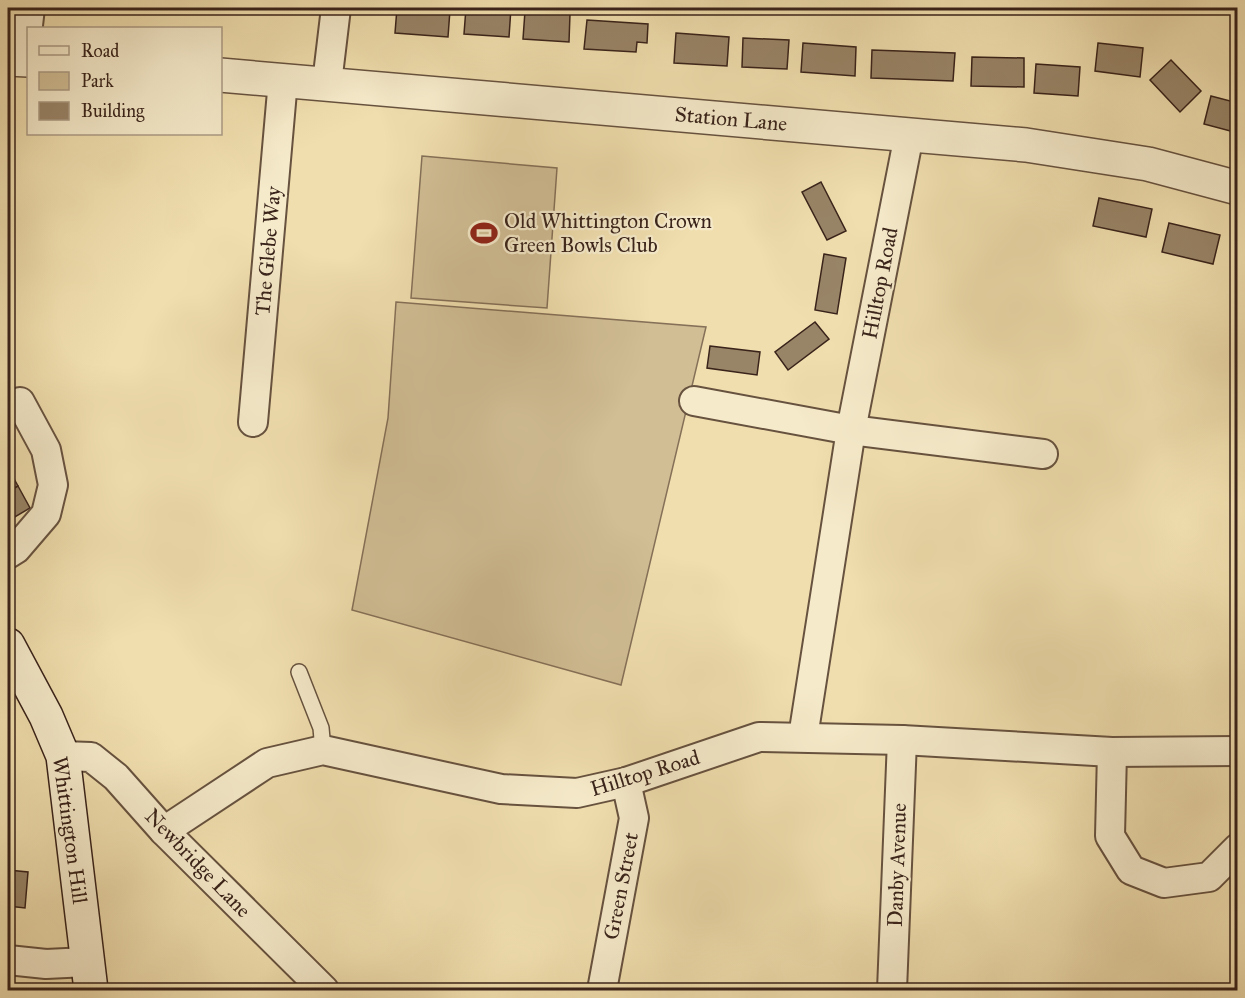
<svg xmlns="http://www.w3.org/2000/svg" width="1245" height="998" viewBox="0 0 1245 998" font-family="'IM FELL Great Primer',serif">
	<rect width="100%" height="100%" fill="#f0deae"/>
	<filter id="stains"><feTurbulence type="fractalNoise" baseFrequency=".00333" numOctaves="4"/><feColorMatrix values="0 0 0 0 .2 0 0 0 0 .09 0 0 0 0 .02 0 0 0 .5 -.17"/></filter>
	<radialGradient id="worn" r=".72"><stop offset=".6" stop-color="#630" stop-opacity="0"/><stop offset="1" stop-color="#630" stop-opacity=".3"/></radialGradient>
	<!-- green -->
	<g fill="#d1be95" stroke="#857058" stroke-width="1.5">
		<path d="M422,156L557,168L547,308L411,298Z"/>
		<path d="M396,302L706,327L621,685L352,610L388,418Z"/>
	</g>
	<!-- building -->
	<g fill="#988467" stroke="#39231a" stroke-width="1.5">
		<path d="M397,8L450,10L448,37L395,33Z"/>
		<path d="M466,8H511L509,37L464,34Z"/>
		<path d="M525,11L570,14L569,42L523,39Z"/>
		<path d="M587,20L648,24L647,43L637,42L636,52L584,49Z"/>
		<path d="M676,33L729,37L727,66L674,63Z"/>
		<path d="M743,38L789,40L787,69L742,67Z"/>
		<path d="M803,43L856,47L855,76L801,72Z"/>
		<path d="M1098,43L1143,48L1140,77L1095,71Z"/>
		<path d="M872,50L955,53L953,81L871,78Z"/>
		<path d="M972,57L1024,58V87L971,86Z"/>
		<path d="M1171,60L1201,91L1180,112L1150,80Z"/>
		<path d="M1036,64L1080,67L1078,96L1034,93Z"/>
		<path d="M1211,96L1238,103V133L1204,124Z"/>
		<path d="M821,182L846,231L827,240L802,192Z"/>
		<path d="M1099,198L1152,209L1146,237L1093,226Z"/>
		<path d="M1169,223L1220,235L1213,264L1162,252Z"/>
		<path d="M824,254L846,258L837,314L815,310Z"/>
		<path d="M815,322L829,339L788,370L775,352Z"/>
		<path d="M710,346L760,352L757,375L707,368Z"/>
		<path d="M8,468L18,486L8,492Z"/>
		<path d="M18,486L30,508L8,521V492Z"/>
		<path d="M8,870L28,872L25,908L8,906Z"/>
	</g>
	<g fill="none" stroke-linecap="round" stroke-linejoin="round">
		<defs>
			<path id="service" d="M299,672L321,728L323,750"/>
			<g id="minor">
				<path d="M24,60L30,8"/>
				<path d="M327,83L336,8"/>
				<path d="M694,401L851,430L1043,454"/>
				<path d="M253,422L283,80"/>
				<path d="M8,554L16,549L46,514L53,485L46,450L20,402"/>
				<path d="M803,737L851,430L909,135"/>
				<path d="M1112,752L1110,836L1131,870L1164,883L1209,877L1238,848"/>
				<path d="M63,756L91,757L116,777L164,831L324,990"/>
				<path d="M164,831L267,763L323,750L501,789L577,793L626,782L759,737L902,740L1112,752L1238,751"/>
				<path d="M8,960L46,964L87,962"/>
				<path d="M602,990L634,818L626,782"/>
				<path d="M892,990L902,740"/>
			</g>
			<g id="tertiary">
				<path d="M8,59L28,60"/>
				<path d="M220,75L1026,145L1148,164L1238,188"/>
			</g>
			<path id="secondary" d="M8,645L46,716L63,756L91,990"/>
		</defs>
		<!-- service casing -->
		<use href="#service" stroke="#67523f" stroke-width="18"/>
		<!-- minor casing -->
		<use href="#minor" stroke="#67523f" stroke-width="32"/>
		<!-- tertiary casing -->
		<use href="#tertiary" stroke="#67523f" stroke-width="36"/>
		<!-- secondary casing -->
		<use href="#secondary" stroke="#39231a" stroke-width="36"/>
		<!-- service -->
		<use href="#service" stroke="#f5eaca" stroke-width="15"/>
		<!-- minor -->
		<use href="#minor" stroke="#f5eaca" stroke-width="28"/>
		<!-- tertiary -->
		<use href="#tertiary" stroke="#f5eaca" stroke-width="33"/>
		<!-- secondary -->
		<use href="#secondary" stroke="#f5eaca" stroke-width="33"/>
	</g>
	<!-- icons -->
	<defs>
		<symbol id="stadium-bare" viewBox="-9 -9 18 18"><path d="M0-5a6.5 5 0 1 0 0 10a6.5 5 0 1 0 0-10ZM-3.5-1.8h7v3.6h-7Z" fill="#8f2418" stroke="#f5eaca" stroke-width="2.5" paint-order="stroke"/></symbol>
	</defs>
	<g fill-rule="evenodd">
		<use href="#stadium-bare" x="465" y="214" width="38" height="38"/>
	</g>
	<g text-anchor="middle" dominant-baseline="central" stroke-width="4.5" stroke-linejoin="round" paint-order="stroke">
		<!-- street labels -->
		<g font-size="21" fill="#39231a" stroke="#f5eaca">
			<text transform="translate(731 119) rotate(5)">Station Lane</text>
			<text transform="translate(268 251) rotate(-85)">The Glebe Way</text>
			<text transform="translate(880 283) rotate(-79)">Hilltop Road</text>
			<text transform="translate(645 773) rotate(-17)">Hilltop Road</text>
			<text transform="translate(70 830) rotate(82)">Whittington Hill</text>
			<text transform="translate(198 863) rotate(46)">Newbridge Lane</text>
			<text transform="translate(897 865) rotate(-88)">Danby Avenue</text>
			<text transform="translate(621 886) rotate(-79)">Green Street</text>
		</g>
		<!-- poi labels -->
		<g font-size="21" fill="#39231a" stroke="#f5eaca" text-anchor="start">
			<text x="504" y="221">Old Whittington Crown<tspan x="504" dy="24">Green Bowls Club</tspan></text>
		</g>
	</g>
	<!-- margin -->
	<rect width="1245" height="998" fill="none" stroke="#f0deae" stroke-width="30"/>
	<rect x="9" y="9" width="1227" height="980" fill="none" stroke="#39231a" stroke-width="3"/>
	<rect x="15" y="15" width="1215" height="968" fill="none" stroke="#39231a" stroke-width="1.5"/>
	<!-- legend -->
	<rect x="27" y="27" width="195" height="108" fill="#f5eaca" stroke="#aa9a84" stroke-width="1.5"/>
	<rect x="39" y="46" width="30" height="9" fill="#f5eaca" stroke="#aa9a84" stroke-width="1.5"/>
	<text x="81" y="57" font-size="18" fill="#39231a">Road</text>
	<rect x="39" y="72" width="30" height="18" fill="#d1be95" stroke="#aa9a84" stroke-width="1.5"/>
	<text x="81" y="87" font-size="18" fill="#39231a">Park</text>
	<rect x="39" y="102" width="30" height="18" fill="#988467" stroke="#aa9a84" stroke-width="1.5"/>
	<text x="81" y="117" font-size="18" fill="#39231a">Building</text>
	<rect width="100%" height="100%" filter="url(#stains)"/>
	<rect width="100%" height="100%" fill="url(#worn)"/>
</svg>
